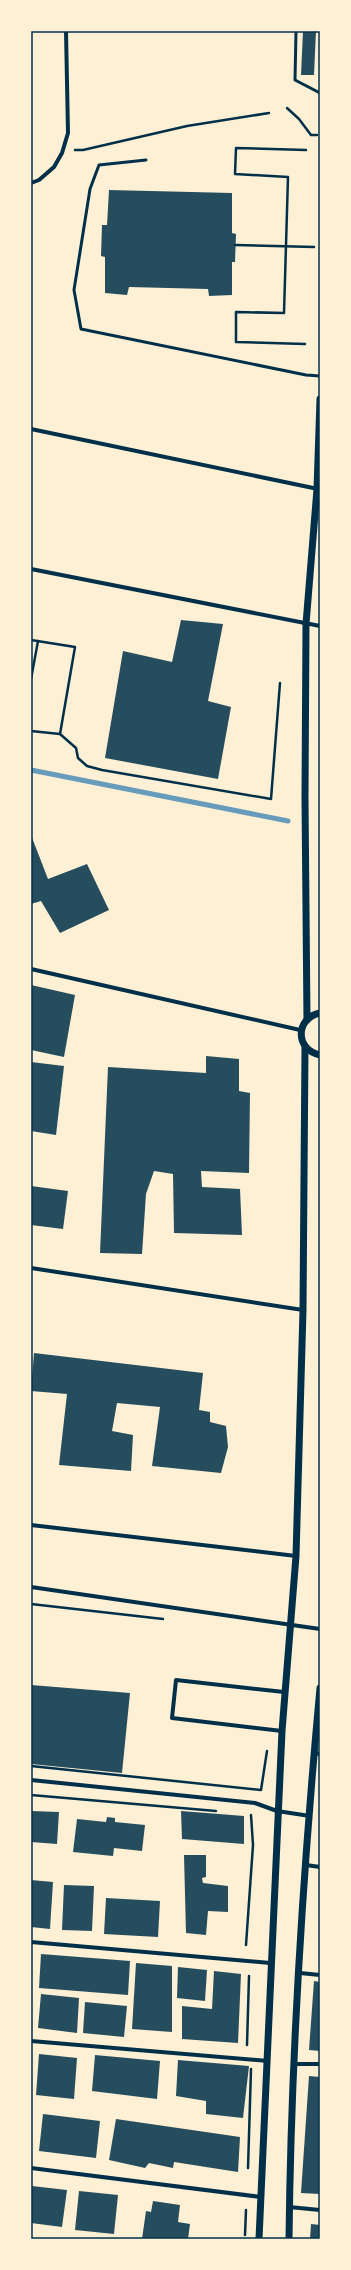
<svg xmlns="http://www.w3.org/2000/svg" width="351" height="2270" viewBox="0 0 351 2270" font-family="'Crimson Pro',serif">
	<rect width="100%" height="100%" fill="#fdf0d5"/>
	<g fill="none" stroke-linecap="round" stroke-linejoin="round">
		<!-- stream -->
		<path stroke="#669bbc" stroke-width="5" d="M31,770L288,821"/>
	</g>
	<!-- building -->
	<g fill="#264d5e">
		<path d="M303,31H316L314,75H301Z"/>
		<path d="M109,190L232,193V233L236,234L235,262H232V295L209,296L208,289L129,287L127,295L105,293V257L101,256L102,225H107Z"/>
		<path d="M181,620L223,624L208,701L231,707L218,779L105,758L123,651L172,662Z"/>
		<path d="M31,835L48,879L87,864L109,910L60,933L41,901L31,904Z"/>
		<path d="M31,985L75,995L64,1057L31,1050Z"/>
		<path d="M206,1056L239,1059V1091L250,1093L249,1173L201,1171L202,1187L240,1189L242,1235L174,1233L173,1174L154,1171L146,1194L142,1254L100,1253L108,1067L206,1073Z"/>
		<path d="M31,1062L64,1066L56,1135L31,1131Z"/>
		<path d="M31,1186L68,1191L63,1229L31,1225Z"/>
		<path d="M34,1353L203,1373L199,1410L210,1412V1422L226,1426L228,1447L221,1473L152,1466L160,1407L117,1403L112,1431L133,1435L131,1471L59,1465L67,1394L31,1391Z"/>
		<path d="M31,1685L130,1693L122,1773L31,1764Z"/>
		<path d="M31,1811L59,1812L57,1844L31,1842Z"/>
		<path d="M181,1811L244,1816V1844L182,1839Z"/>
		<path d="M107,1817L115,1818V1822L145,1825L142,1851L114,1848L113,1856L73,1852L77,1819L106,1822Z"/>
		<path d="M184,1855H206V1877L202,1878L203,1883L228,1886V1912L208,1911L206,1935L186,1933Z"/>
		<path d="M31,1880L53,1882L50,1929L31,1927Z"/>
		<path d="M64,1885L94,1886L92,1931L62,1930Z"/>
		<path d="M106,1898L160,1901L158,1937L104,1934Z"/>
		<path d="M41,1954L130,1961L128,1995L39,1988Z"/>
		<path d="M136,1963L172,1966V2032L132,2029Z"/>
		<path d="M178,1967L207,1970L205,2001L177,1998Z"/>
		<path d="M214,1971L241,1974L238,2043L182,2039V2006L212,2009Z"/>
		<path d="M314,1981L320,1982V2051L309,2050Z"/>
		<path d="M41,1994L79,1998L77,2033L38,2028Z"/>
		<path d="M85,2002L127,2006L124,2037L83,2033Z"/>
		<path d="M39,2054L77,2058L74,2099L36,2095Z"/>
		<path d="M95,2055L160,2061L157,2099L92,2091Z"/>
		<path d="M178,2060L249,2066L243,2118L206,2114V2101L176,2096Z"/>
		<path d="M309,2076L320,2077V2194L301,2193Z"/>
		<path d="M43,2114L100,2121L96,2158L39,2151Z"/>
		<path d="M116,2119L240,2137L238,2172L174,2162L173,2168L149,2163L145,2168L109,2160Z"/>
		<path d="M32,2186L67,2190L62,2227L31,2223Z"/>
		<path d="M79,2191L118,2195L114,2234L75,2230Z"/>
		<path d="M153,2201L180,2205L178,2222L190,2224L188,2239H142L146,2211L151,2212Z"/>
		<path d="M311,2224L320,2225V2239H310Z"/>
	</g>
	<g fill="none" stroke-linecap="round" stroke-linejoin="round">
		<!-- path -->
		<g stroke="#003049" stroke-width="2.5">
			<path d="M287,108L299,119L311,135H317"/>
			<path d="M75,150H83L187,126L269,113"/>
			<path d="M235,245L314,247"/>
			<path d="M305,344L236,342V312L284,313L288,177L235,174L236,148L306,150"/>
			<path d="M31,640L75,647L60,734"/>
			<path d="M31,679L38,641"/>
			<path d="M31,731L60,734L76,748L78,758L87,766L102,770L271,799L280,683"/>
			<path d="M31,1604L163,1619"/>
			<path d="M31,1766L261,1790L267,1751"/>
			<path d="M31,1795L216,1811"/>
			<path d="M246,1945L253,1845L251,1815"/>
			<path d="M247,2045L249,1976"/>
			<path d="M248,2168L251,2069"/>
			<path d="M245,2235L246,2210"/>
		</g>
		<!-- service -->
		<g stroke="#003049" stroke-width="3">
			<path d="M296,31L295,80L320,93"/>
			<path d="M146,160L99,165L90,189L74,290L81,329L306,375L320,376"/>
		</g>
		<!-- minor -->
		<g stroke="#003049" stroke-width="4">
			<path d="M31,183L39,180L54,167L62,153L68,133L66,31"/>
			<path d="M31,429L318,489"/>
			<path d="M31,569L320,626"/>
			<path d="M31,969L300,1030"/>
			<path d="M31,1268L303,1310"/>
			<path d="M31,1525L296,1556"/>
			<path d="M31,1587L320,1629"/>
			<path d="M282,1731L172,1718L176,1680L284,1692"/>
			<path d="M314,1753L320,1754"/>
			<path d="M31,1780L255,1803L277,1811L310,1816"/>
			<path d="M306,1865L320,1867"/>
			<path d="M31,1942L270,1963"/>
			<path d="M300,1973L320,1975"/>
			<path d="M31,2041L268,2061"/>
			<path d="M294,2064H320"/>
			<path d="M31,2168L261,2197"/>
			<path d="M289,2207L320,2210"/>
		</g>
		<!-- tertiary -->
		<g stroke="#003049" stroke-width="7">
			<path d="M320,1013C295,1018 295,1050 320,1055"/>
			<path d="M307,1020L305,798L306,624L317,489L320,399"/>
			<path d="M259,2239L282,1731L296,1556L303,1310L305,1047"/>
			<path d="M289,2239C291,2055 303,1871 320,1688"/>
		</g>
	</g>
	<!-- border -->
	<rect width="351" height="2270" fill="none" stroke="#fdf0d5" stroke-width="64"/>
	<rect x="32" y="32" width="287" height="2206" fill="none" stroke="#003049" stroke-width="1.5"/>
</svg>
